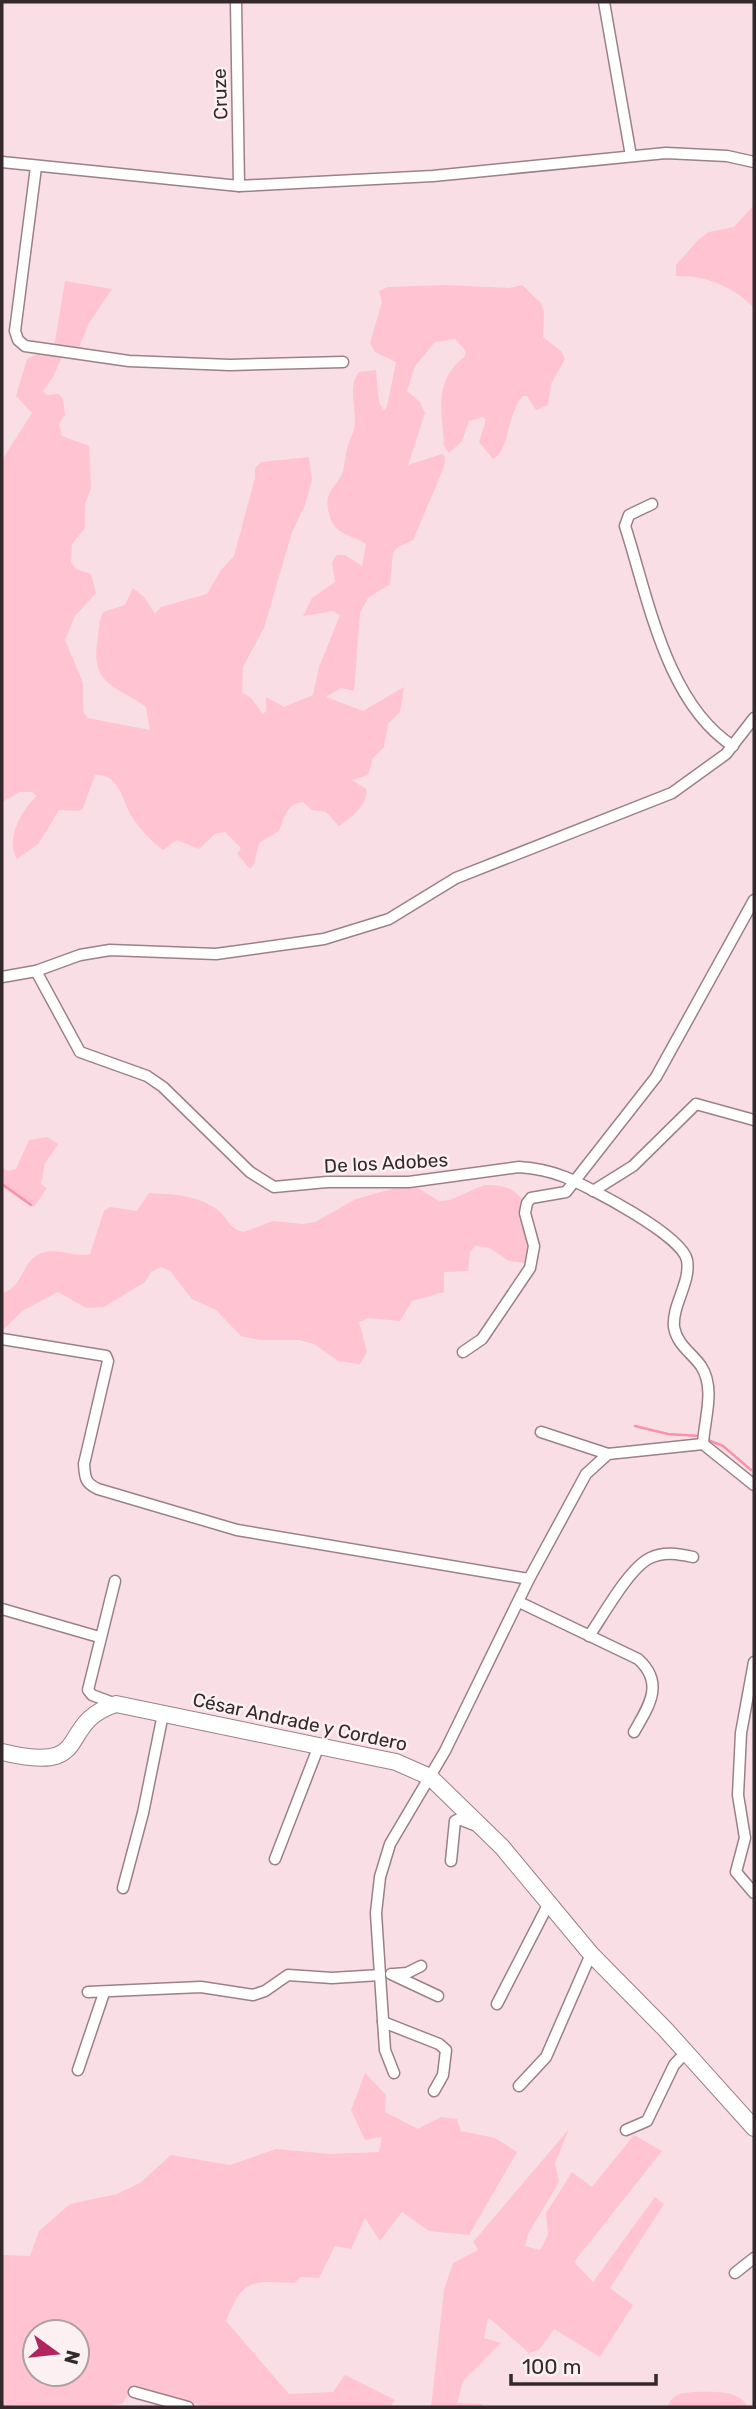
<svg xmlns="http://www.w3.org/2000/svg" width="756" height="2409" viewBox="0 0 756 2409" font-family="Rubik,sans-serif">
	<rect width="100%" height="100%" fill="#fadee5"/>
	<!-- green -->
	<g fill="#ffc3d2" fill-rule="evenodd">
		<path d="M754,205V308C735,287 705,275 676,276V265L698,240L709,232L734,227Z"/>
		<path d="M65,281L112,289L89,323L78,350L54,347Z"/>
		<path d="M444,285L509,288L522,285L541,303L544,312L543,337L561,351L565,359L551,384L548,405L536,410L527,396H523C506,414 510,451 493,459L479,442L486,420L483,417L469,421L462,441L449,453L444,446C442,408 433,382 465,356L466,351L455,339L435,342L415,366L407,391L420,402L425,413L408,465L442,454L445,457L444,467L413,540L398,547L393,553L390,584L368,598L360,613L354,691L341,688L326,697L363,711L404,687L400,712L388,724L384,747L373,758L368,775L352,780L366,789C369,804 350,819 339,826L326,812L312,810L303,802C287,803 284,818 279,831L259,843L254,864L250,869L237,854L241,848L225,832L215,834L199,849L177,840L163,850C151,841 141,830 132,817C122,801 120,773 95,775L83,808L79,811L59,810L39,843L17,859C5,839 22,809 37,796L32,792H20L2,802V460L32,413L16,396L27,359L39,353L62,357L53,377L43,391L47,395L59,394L63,399L65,415L59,424L62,436L89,446L91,488L85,504V528L72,544L71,562L76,569L91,574L96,593L75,616L65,640L83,683V712L88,718L150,730L146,707C120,687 91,686 97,644C99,633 98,622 103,612L125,605L133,588L144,597L155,614L161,607L207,594L221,570L234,556L255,478V468L261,462L309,457L312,480L305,505L292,532L264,628L243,667L242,696L243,693L251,698L263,714L266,711V697L284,707L313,695L319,667L340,615L333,611L303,616L312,598L335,582L332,562L337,555H345L362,566L366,544C353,535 337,535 331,520C319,487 341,489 344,466C346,454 347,446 352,435C361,416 345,389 359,372L376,370L379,403L384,410L387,406L396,362L375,352L370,343L382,302L379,291L388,287Z"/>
		<path d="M47,1137L58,1144L45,1163L41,1184L47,1188L34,1207L2,1187V1167L7,1171L16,1169L29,1140Z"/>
		<path d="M484,1185C495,1185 507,1185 516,1193C529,1203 548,1251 535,1264L509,1261L488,1247L475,1246L470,1252L468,1271L444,1272V1292L412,1301L400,1321L369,1318L359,1322L367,1352L360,1364L338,1361L314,1344L299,1340H260L241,1336L216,1310L192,1299L170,1271L161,1267L151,1272L145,1282L104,1307L86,1308L58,1292L22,1311L2,1331V1293C24,1287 20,1264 39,1254C56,1246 74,1258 90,1254L104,1211L110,1207L137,1211L149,1193C172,1194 195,1195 215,1208C227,1215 229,1230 244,1232L273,1221L303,1224L315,1222L356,1199L399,1187L418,1188L439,1201L450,1200Z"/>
		<path d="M365,2073L386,2095L385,2112L418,2129L441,2117L457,2119L461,2131L495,2138L517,2152L469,2235L429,2231L402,2212L380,2241L365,2218L351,2249L335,2246L319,2278L301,2277L294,2283C251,2281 243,2278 226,2321L289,2394L333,2392L345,2375L395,2400L390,2407H206L134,2385L122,2404L103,2407H2V2255L30,2256L39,2231L70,2204L117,2194L140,2183L171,2155L230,2165L276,2149L330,2154L379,2152L382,2137L365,2140L351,2110ZM35,2332H77V2374H35Z"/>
		<path d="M569,2129L555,2163L559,2182L528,2234L525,2246L540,2250L548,2235L546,2213L572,2172L592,2187L634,2135L662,2151L574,2262L593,2282L655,2197L664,2204L610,2288L633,2305L600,2357L554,2329L540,2349L529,2353L488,2317L484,2338L501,2343L463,2381L457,2403L482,2404V2407H431L444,2290L453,2263L478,2250L473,2242Z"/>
		<path d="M694,2392C711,2392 739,2389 748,2407H668C672,2394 681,2393 694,2392Z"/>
	</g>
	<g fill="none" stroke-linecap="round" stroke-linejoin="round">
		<!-- stream -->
		<g stroke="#f793af" stroke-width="2.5">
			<path d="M2,1184L31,1205"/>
			<path d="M635,1426L668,1434L699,1436"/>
			<path d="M708,1440L723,1446L751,1470"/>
		</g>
		<defs>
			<g id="street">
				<path d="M236,2L239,186"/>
				<path d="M604,2L631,156"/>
				<path d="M2,162L239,186L433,176L666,153L727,156L754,162"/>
				<path d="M36,167L15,331L18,340L25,346L129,361L230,365L343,362"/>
				<path d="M652,504L629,515L625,526C648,597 666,703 733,746"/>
				<path d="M36,971L80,1052L147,1076L163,1087L250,1172L274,1187L327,1182H409L519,1167C535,1168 550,1171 565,1177C589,1187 682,1235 687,1260C691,1283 672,1304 674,1327C677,1345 692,1353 701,1366C716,1389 704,1420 703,1444"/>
				<path d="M2,977L36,971L80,955L110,950L216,954L324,939L389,919L456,878L672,793L726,754L754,718"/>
				<path d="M593,1191L633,1166L696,1104L754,1120"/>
				<path d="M2,1339L106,1356L108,1361L84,1464C85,1478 85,1483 98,1489L237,1530L529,1579"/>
				<path d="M463,1352L482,1339L530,1268L534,1246L525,1213L527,1203L531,1198L566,1192L656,1077L754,900"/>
				<path d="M541,1432L608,1454"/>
				<path d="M703,1444L754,1485"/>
				<path d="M115,1581L88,1690L92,1695L116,1704"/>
				<path d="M519,1602L638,1659C665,1683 649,1706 634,1732"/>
				<path d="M2,1609L99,1637"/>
				<path d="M589,1636C603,1616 629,1568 650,1558C664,1551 679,1554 693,1557"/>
				<path d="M754,1662L741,1733L738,1795L745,1838L736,1872L754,1893"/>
				<path d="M275,1859L318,1748"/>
				<path d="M451,1861L455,1821L459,1819L477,1826"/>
				<path d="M123,1888L143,1813L163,1714"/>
				<path d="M391,1974L438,1996"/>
				<path d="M394,1974L407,1973L421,1966"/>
				<path d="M380,1975L385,2050L394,2073"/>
				<path d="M88,1992L201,1987L253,1995L265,1991L288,1975L332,1978L380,1975L376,1913L380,1877L390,1844L445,1751L529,1579L586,1474L608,1454L703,1444"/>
				<path d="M497,2004L550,1901"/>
				<path d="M383,2022L439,2044L446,2050L443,2075L434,2091"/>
				<path d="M78,2070L104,1993"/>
				<path d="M519,2086L546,2057L591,1954"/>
				<path d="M626,2130L647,2121L674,2065L686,2052"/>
				<path d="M735,2273L754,2258"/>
				<path d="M134,2392L188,2407"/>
			</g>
			<path id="secondary" d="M2,1752C97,1775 54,1724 116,1704L396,1762L430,1777L502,1847L591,1954L665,2029L754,2128"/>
		</defs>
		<!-- street casing -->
		<use href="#street" stroke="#9b8187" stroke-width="13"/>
		<!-- secondary casing -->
		<use href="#secondary" stroke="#9b8187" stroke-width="18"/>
		<!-- street -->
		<use href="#street" stroke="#fff" stroke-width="10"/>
		<!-- secondary -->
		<use href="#secondary" stroke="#fff" stroke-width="16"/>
	</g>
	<g text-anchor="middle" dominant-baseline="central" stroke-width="5" stroke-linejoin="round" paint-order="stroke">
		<!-- street labels -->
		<g font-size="19" fill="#33282b" stroke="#fcf0f3">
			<text transform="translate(220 94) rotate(-92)">Cruze</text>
			<text transform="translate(386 1163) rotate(-3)">De los Adobes</text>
			<text transform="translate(300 1722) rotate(12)">César Andrade y Cordero</text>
		</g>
	</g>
	<!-- border -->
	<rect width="756" height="2409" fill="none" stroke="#33282b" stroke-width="7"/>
	<!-- north arrow -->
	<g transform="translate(56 2353) rotate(105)"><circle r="33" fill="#fcf0f3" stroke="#aca0a3" stroke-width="2"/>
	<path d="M0-5L12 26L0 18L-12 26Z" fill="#b1245d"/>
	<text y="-10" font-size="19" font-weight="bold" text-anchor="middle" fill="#33282b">N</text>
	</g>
	<!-- scale -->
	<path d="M511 2374v10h145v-10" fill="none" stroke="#33282b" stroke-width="3.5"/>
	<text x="522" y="2374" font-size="21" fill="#33282b" stroke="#fcf0f3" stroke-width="5" paint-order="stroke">100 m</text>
</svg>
